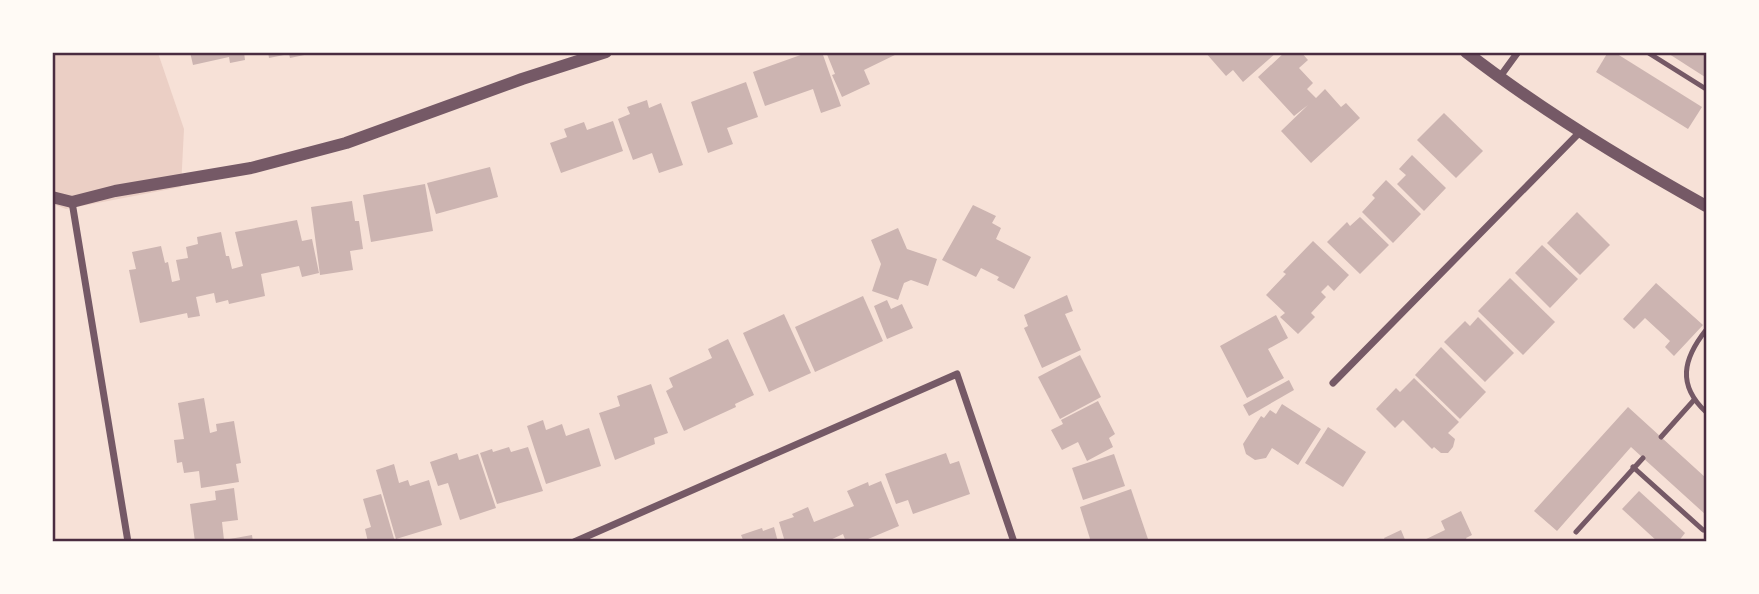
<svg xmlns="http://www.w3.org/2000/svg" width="1759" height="594" viewBox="0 0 1759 594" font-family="'Varela Round',sans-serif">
	<rect width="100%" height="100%" fill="#f7e1d7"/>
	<!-- green -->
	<path fill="#ebcfc5" d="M53,53H158L184,129L181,187L66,209L53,204Z"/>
	<!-- building -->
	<g fill="#ccb4b1">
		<path d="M190,52H244L245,60L230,63L229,57L193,65Z"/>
		<path d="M268,52H308L309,54L290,58L289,54L269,58Z"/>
		<path d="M809,52H822L841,106L821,113L813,89L765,106L753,72Z"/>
		<path d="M826,52H901L864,70L870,84L842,97L832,75L835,74Z"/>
		<path d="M1205,52H1277L1243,82L1233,70L1226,76Z"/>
		<path d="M1285,52H1301L1308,60L1299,68L1313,83L1307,89L1316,98L1325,89L1341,107L1346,103L1360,118L1311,163L1281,131L1308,105L1294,116L1258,77Z"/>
		<path d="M1608,52H1614L1702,107L1688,129L1596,72Z"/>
		<path d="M1666,52H1706V75L1705,77Z"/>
		<path d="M746,82L758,117L727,128L733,144L708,153L691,102Z"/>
		<path d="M647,100L649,108L661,103L683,165L659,173L652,153L633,160L618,119L630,114L627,107Z"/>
		<path d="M1444,113L1483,151L1456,178L1417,140Z"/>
		<path d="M613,121L623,151L561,173L550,143L567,137L564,129L584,122L587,130Z"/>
		<path d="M1412,155L1446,188L1424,211L1397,184L1406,175L1399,169Z"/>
		<path d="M490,167L498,197L436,214L427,183Z"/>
		<path d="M1386,180L1421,214L1393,243L1362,212L1375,198L1372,195Z"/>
		<path d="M425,184L433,231L371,242L363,195Z"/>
		<path d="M352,201L355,221H359L363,249L350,251L353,270L320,275L311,207Z"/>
		<path d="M973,205L996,216L992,223L1001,228L996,239L1031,257L1014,289L997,280L999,277L981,268L976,277L942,260Z"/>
		<path d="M1577,212L1610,245L1580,275L1547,243Z"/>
		<path d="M1360,217L1389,245L1360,274L1327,242L1347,222L1350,226Z"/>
		<path d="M297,220L302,241L312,239L319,273L302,277L299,266L261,274L265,296L229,304L228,300L216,303L214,293L196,297L200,316L188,318L187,313L140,323L129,270L136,269L132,252L161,246L165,263L168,262L172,282L180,280L176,260L188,258L186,247L198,244L197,237L221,232L226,256H229L232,269L243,266L235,232Z"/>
		<path d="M898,228L907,249L937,259L928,286L911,280L904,283L898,300L872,291L881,264L871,240Z"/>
		<path d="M1313,241L1349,275L1334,291L1328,285L1321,292L1326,297L1311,313L1315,317L1298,334L1280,317L1285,313L1266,295L1286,274L1283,272Z"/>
		<path d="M1542,245L1578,279L1550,308L1515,273Z"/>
		<path d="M1510,278L1555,322L1523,355L1478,311Z"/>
		<path d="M1656,283L1703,325L1674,356L1665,347L1670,341L1645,318L1634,329L1623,319Z"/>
		<path d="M1067,295L1073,311L1065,314L1081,350L1042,368L1024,328L1028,326L1024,315Z"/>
		<path d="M863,296L883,341L815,372L795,327Z"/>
		<path d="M887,300L891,309L902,304L913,328L887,339L874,306Z"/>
		<path d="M784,314L811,373L769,392L743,333Z"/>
		<path d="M1276,315L1288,338L1268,349L1284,378L1247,398L1220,346Z"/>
		<path d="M1478,317L1514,353L1485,382L1444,342L1465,321L1470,326Z"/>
		<path d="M728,339L754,395L735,404L736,407L684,431L666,391L673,387L669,378L712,358L708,349Z"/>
		<path d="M1441,347L1486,392L1460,419L1415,375Z"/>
		<path d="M1080,355L1101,397L1060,419L1038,377Z"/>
		<path d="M1414,378L1459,422L1448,433L1455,439L1453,447L1448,453H1441L1434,447L1432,449L1403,420L1395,428L1376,409L1396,388L1400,392Z"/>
		<path d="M1289,380L1294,390L1249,416L1243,405Z"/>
		<path d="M651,384L668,433L654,438L655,444L615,460L599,413L620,406L617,396Z"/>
		<path d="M204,398L210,433L217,431L216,424L234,421L241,463L236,464L239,482L201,488L199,471L184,473L182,462L177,463L174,440L184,439L178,403Z"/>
		<path d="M1098,401L1115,434L1109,438L1113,447L1087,461L1078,442L1062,450L1051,430L1063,424L1061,420Z"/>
		<path d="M1282,404L1321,429L1298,465L1272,448L1266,458L1255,460L1246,454L1243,444L1261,416L1264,418L1270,410L1276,414Z"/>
		<path d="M1628,407L1706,478V515L1631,447L1557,531L1534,511Z"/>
		<path d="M543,420L546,430L562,424L566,436L589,428L601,466L546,484L527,426Z"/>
		<path d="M1328,427L1366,452L1343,487L1305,463Z"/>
		<path d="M509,447L511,452L528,447L543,491L497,504L480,453L492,449L493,452Z"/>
		<path d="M457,453L459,460L478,454L496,508L460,520L448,483L438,486L430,462Z"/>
		<path d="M946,453L950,464L959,461L970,494L913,514L908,500L896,504L885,474Z"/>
		<path d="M1114,454L1125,486L1083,500L1072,468Z"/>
		<path d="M394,464L399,483L408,480L410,486L429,480L442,525L396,539L376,470Z"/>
		<path d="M881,481L899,526L861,542H846L843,534L826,542H785L779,522L794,517L792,514L808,507L814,522L854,506L847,491L868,482L869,486Z"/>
		<path d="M234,488L238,520L222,522L224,540L252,535L253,542H195L190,504L216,500L215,491Z"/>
		<path d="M1131,489L1149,542H1091L1080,507Z"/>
		<path d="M1639,491L1685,533L1678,542H1658L1622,509Z"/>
		<path d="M381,494L395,542H368L365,529L371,527L363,499Z"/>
		<path d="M1461,511L1472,535L1466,538L1468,542H1420L1445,530L1441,521Z"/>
		<path d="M774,527L778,542H744L741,535L762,528L763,531Z"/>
		<path d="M1401,530L1406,542H1386L1384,538Z"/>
	</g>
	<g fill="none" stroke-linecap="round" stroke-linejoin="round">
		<!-- service -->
		<g stroke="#755966" stroke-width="5">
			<path d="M1647,52L1706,89"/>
			<path d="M1706,330C1683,359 1677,385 1706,412"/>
			<path d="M1661,437L1694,400"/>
			<path d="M1633,467L1703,530"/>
			<path d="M1576,532L1643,458"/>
		</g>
		<!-- minor -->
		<g stroke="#755966" stroke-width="7">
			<path d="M1499,78L1518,52"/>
			<path d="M72,202L128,542"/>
			<path d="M1333,383L1580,132"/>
			<path d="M574,542L957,374L1014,542"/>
		</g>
		<!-- tertiary -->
		<g stroke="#755966" stroke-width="12">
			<path d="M1466,52C1541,110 1623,160 1706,206"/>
			<path d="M52,197L72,202L115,191L251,168L346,143L522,79L606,52"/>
		</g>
	</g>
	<!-- border -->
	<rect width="1759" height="594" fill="none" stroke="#fffaf5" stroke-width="108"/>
	<rect x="54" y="54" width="1651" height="486" fill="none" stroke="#4a2c40" stroke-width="2.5"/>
</svg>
